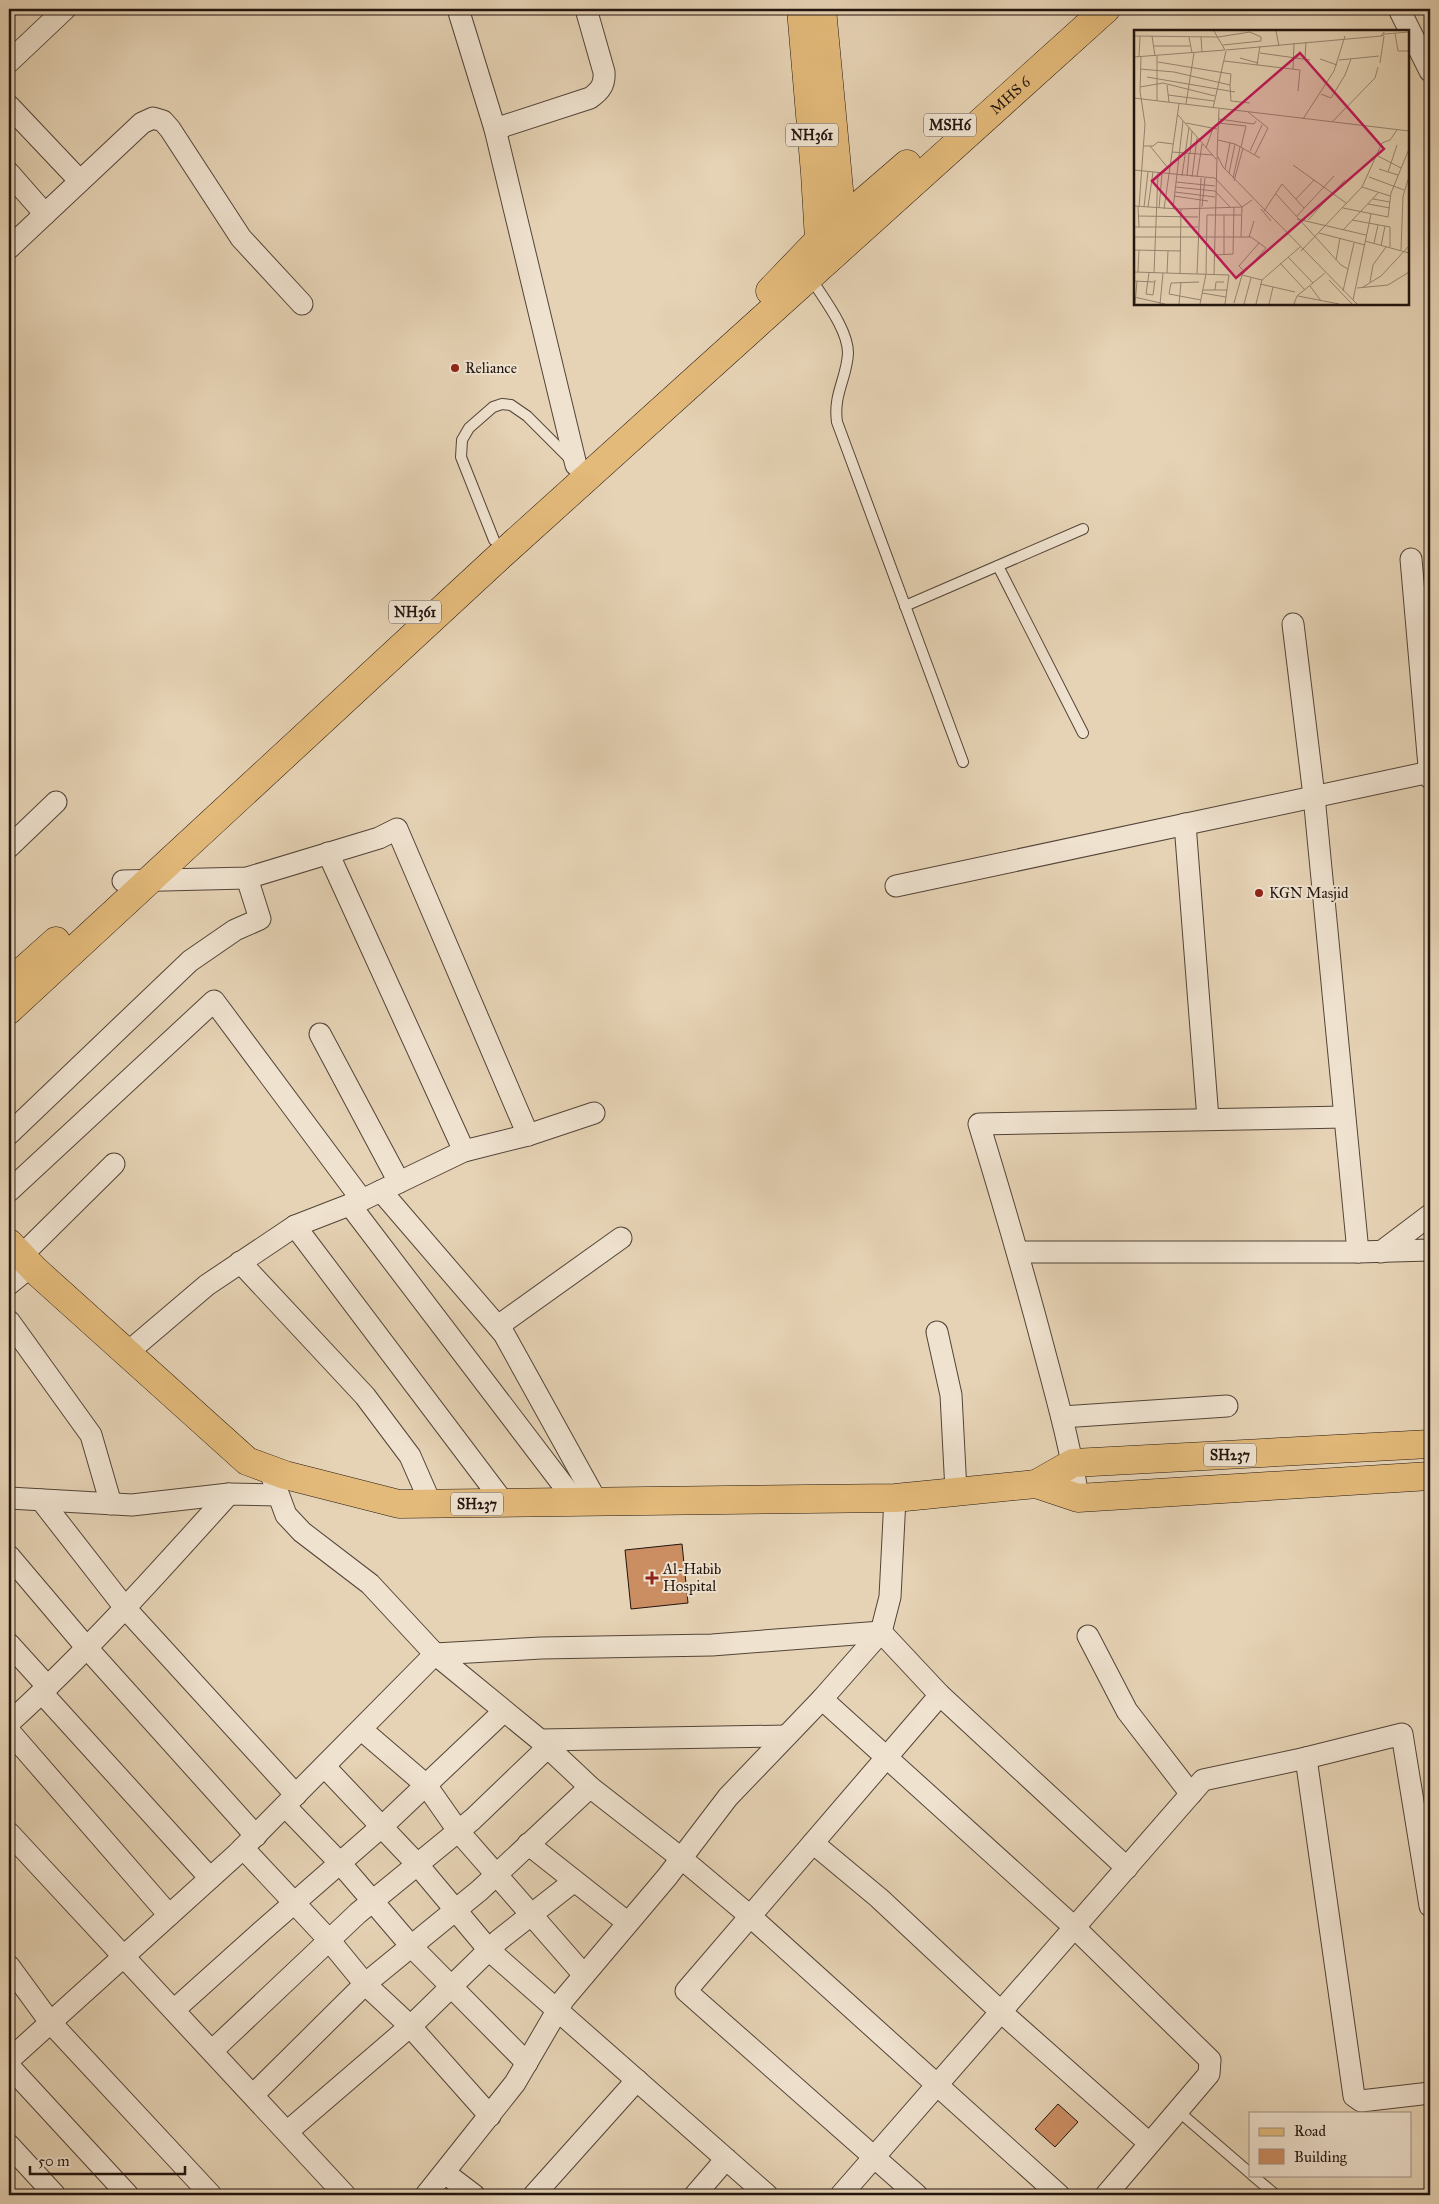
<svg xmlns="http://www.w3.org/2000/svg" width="1439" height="2204" viewBox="0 0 1439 2204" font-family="'IM FELL Great Primer',serif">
	<rect width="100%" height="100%" fill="#e6d3b5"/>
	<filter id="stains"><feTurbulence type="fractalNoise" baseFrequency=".004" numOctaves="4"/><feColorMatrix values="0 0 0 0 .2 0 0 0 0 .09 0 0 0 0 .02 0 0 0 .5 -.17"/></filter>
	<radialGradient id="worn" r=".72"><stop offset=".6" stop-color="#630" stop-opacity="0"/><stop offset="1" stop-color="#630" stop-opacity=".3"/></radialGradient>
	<!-- building -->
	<g fill="#cb8d62" stroke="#22150f">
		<path d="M682,1544L688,1603L631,1609L625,1550Z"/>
		<path d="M1058,2104L1078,2122L1055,2147L1035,2129Z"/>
	</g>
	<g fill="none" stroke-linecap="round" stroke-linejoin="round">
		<defs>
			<g id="lane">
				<path d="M810,277C823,298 848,329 848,353C847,378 833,394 837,422L963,762"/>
				<path d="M494,540L461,457L462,440L469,428L493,407L502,404L511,405L527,416L570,459"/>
				<path d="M998,566L1083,733"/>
				<path d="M905,606L1083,529"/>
				<path d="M1177,2110L1250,2173"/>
				<path d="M1252,2175L1276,2195"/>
			</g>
			<g id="street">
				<path d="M458,9L495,129L576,465"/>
				<path d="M1399,9L1430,71"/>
				<path d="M9,62L65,9"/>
				<path d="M9,106L80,181"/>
				<path d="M495,129L590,98C600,91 605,85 604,72L586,9"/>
				<path d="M9,173L45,214"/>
				<path d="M9,248L142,123L153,118L163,121L170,129L241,238L302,304"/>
				<path d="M1411,559L1430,778"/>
				<path d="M1293,624L1314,796L1358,1252"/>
				<path d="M1185,824L1208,1119"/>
				<path d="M9,847L56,802"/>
				<path d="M328,853L464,1151"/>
				<path d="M123,881L247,878L379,838L397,829L528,1135"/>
				<path d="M896,886L1430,772"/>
				<path d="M320,1034L399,1182"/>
				<path d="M9,1134L190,961L235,930L260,919L247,878"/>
				<path d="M9,1191L214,1001L362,1200"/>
				<path d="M381,1191L504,1334L597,1502"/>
				<path d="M350,1205L576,1502"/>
				<path d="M295,1226L504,1503"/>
				<path d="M1018,1252H1358L1430,1250"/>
				<path d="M1381,1252L1430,1215"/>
				<path d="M21,1256L114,1164"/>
				<path d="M240,1262L365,1396L410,1456L431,1504"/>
				<path d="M9,1284L31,1266"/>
				<path d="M9,1321L91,1435L111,1504"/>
				<path d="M498,1326L621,1238"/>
				<path d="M937,1332L951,1395L956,1491"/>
				<path d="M127,1353L207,1285L295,1226L362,1200L464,1151L528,1135L594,1113"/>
				<path d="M1062,1417L1227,1406"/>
				<path d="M269,1469L286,1515L302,1532L370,1584L435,1654L540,1740L590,1787L681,1858L750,1916L1059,2195"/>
				<path d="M9,1498L132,1505L229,1494L278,1495"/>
				<path d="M1078,1498C1071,1448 1057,1399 1044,1350C1024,1274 1002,1199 979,1124L1344,1117"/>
				<path d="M41,1500L126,1609L296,1795"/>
				<path d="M9,1556L87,1648L256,1836"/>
				<path d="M1088,1636L1127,1711L1191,1794"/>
				<path d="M9,1644L48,1687"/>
				<path d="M42,1693L210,1878"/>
				<path d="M822,1699L1074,1927L1210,2060L1209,2074L1106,2195"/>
				<path d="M9,1723C87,1652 158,1573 229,1494"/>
				<path d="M362,1730L426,1785L459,1832L584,1975"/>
				<path d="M9,1731L169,1915"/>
				<path d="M540,1740L786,1736"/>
				<path d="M1306,1758L1354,2096L1361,2101L1430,2093"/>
				<path d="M325,1767L417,1864L489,1950L767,2195"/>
				<path d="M285,1806L340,1863L411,1946L527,2063"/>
				<path d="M9,1833L345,2195"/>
				<path d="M813,1843L879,1898L1000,2011L1149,2143"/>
				<path d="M528,1844L628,1923"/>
				<path d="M243,1848L329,1940L365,1984L410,2026L490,2116"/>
				<path d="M9,1966L50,2022L211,2195"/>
				<path d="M174,2010L262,1931L388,1821L504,1711"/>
				<path d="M213,2050L358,1913L473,1819L548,1747"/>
				<path d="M9,2060L238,1853L435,1654L541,1648L712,1645L881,1632L940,1695L1127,1868"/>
				<path d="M9,2066L128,2195"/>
				<path d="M253,2095L365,1984L480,1890L590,1787"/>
				<path d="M287,2132L415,2022L499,1940L573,1882"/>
				<path d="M9,2145L55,2195"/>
				<path d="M445,2173L474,2195"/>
				<path d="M426,2195L515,2083L564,1999L667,1877L728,1797L822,1699L881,1632L890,1597L895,1498"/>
				<path d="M534,2195L637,2080"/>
				<path d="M695,2195L726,2159"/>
				<path d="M841,2195L1203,1780L1306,1758L1402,1734L1430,1906"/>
				<path d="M917,2195L686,1991L940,1695"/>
			</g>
			<g id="primary">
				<path d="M801,9L815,173L819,240L825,251"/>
				<path d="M822,9L842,221L845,234"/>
				<path d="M770,291L819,240L907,164"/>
				<path d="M9,983L56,941"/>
				<path id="s1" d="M9,1010L501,555L1106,9"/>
				<path d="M9,1243L36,1271L247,1461L285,1475L399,1504L895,1498L1036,1484L1078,1498L1430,1476"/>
				<path d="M1036,1484L1073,1463L1430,1444"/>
			</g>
		</defs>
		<!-- lane casing -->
		<use href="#lane" stroke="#534438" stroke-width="12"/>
		<!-- street casing -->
		<use href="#street" stroke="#534438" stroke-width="23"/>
		<!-- primary casing -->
		<use href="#primary" stroke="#22150f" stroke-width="29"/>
		<!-- lane -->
		<use href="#lane" stroke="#efe2cf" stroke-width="10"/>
		<!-- street -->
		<use href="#street" stroke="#efe2cf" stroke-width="21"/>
		<!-- primary -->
		<use href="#primary" stroke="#e3ba7a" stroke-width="28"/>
	</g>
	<!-- markers -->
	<g fill="#8f2418" stroke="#efe2cf" stroke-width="2">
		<circle cx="455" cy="368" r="5"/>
		<circle cx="1259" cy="893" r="5"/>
		<path d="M649.5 1570.5h5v5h5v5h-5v5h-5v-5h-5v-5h5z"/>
	</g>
	<g text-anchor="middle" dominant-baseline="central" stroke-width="4" stroke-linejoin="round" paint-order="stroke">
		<!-- shield labels -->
		<g fill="#efe2cf" stroke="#605249" stroke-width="1">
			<rect x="924" y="113.5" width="52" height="23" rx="4"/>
			<rect x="786" y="123.5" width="52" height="23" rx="4"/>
			<rect x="389" y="600.5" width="52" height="23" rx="4"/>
			<rect x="1204" y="1443.5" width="52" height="23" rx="4"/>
			<rect x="451" y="1492.5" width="52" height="23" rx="4"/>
		</g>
		<g font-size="14" font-weight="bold" fill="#22150f">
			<text x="950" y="125">MSH6</text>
			<text x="812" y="135">NH361</text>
			<text x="415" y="612">NH361</text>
			<text x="1230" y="1455">SH237</text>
			<text x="477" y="1504">SH237</text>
		</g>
		<!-- street labels -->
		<g font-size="15" fill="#22150f" stroke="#efe2cf">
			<text stroke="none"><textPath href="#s1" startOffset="1356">MHS 6</textPath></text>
		</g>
		<!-- poi labels -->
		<g font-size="15" fill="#22150f" stroke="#efe2cf" text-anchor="start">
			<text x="465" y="368">Reliance</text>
			<text x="1269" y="893">KGN Masjid</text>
			<text x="663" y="1569">Al-Habib<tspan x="663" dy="17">Hospital</tspan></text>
		</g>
	</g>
	<!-- overview -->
	<g transform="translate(1134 30)">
		<rect width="275" height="275" fill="#e6d3b5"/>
		<path fill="none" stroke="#988773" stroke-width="1" d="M80,1L91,20M142,1L145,16M261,3L264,21H275M251,4L275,2M0,6L84,7L116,2M18,6L21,26M55,7L58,23M67,7L68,22M89,15L127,11V7L116,2M20,16H56M92,20L247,6L250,2V5L247,6M126,23L176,30M0,27L91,20M5,27L6,6M106,28L124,33M171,28L172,12M186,29L203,35M205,30L245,26M90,31L166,40L164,61M246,33L250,6M123,35L126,16M6,39L40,42L96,55L97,44L24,32M159,39L160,13M13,47L101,62M33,55L35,72M96,55L97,71L116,73M6,57L29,53L81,66M187,64L197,68L211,45L217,29M34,65L80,71M0,68L275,101M23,71V26M52,74L60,23M79,78L92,21M85,79L83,125L89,137L223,274M114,82L134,98L121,124M44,85L82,129M85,89L120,94L122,91M169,89L200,41L211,6M198,92L241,48L244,37M52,93L83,99M84,93L112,96L107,117M84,110L101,114L126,128M10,116H19L24,112L39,114M16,116L34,138M72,118L79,98M116,121L128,95M38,122L79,125M56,124L58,101M244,126L267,138M159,135L212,173M91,139L96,113M245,139L264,145M0,140L81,148L108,177L107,207M254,142L263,115M95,143L101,114M48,146L55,97M53,146L55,124M58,147L63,108M63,147L68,114M235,147L270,160M99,148L106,117M100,151L109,118M42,152L81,156M41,157L81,161M228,157L256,166M81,161L96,177M41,162L81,167M142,164L207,235L214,239M40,166L74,171M162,169L180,150M239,169L256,172M234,174L256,178M0,176L45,179L108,177L118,170M4,177L5,197M5,177L11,94L6,61L7,27M10,177L14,142M14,177L19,142M68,177L71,148M25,178L28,144M209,178L254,187L257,163L275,119M30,179L45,74M39,179L49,91M127,179L137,191M130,181L148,154L170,178M4,186L64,187M162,187L200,146M163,189L232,205M174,190L211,150M218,190L256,197V217M0,197H64M209,200L244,163M185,203L231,215M0,207H117L132,218L108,245L100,273M115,207L120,191M231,211L275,223M240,213L244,195M247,216L251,196M0,220L47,221M267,220L269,166L275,147M167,221L228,157L248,113L256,110L263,100M81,225L99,224L100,177M90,225V185M154,227L179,253M202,230L206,208M146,233L171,260M0,242L95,245L91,274M4,242L5,220M111,242L105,236L125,213M15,243L12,264L19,265L21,250M20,243L24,143M33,243L34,221M46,243L47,179M63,244L67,148M80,245L83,127M108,245L128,250M195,250L218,274M0,251L20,252M65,252L37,253L35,264L67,270M236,252L239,235L252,217M126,254L161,262M176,256L187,271M229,257L247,246L275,216M223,258L254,255L275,242M69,260H93M81,260L82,252H90M209,261L220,213M68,263L92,267M164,266L205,274M0,267L31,274M219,270L237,184M1,274L3,251M26,274L29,243M45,274L47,252M66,274L72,244L73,185H107M110,274L117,248M122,274L128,250L166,217M135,274L139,257M160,274L163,266L191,243"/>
		<path fill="#c2185b" fill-opacity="0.15" stroke="#c2185b" stroke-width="2.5" d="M166,23L250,119L102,248L18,151Z"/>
		<rect width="275" height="275" fill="none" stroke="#22150f" stroke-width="2.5"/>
	</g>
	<!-- margin -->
	<rect width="1439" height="2204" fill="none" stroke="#e6d3b5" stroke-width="30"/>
	<rect x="10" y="10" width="1419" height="2184" fill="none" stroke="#22150f" stroke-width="2.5"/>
	<rect x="15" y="15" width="1409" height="2174" fill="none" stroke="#22150f"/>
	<!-- legend -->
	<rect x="1249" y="2112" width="162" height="65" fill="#efe2cf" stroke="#9d9082"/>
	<rect x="1259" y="2128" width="25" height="8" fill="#e3ba7a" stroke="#9d9082"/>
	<text x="1294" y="2136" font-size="15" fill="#22150f">Road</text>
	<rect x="1259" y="2149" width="25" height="15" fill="#cb8d62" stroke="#9d9082"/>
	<text x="1294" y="2162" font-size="15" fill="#22150f">Building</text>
	<!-- scale -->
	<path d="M30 2166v8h155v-8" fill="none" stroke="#22150f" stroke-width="2.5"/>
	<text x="38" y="2166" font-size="15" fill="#22150f" stroke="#efe2cf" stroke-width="4" paint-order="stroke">50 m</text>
	<rect width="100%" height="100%" filter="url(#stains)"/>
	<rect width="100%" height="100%" fill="url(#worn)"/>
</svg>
